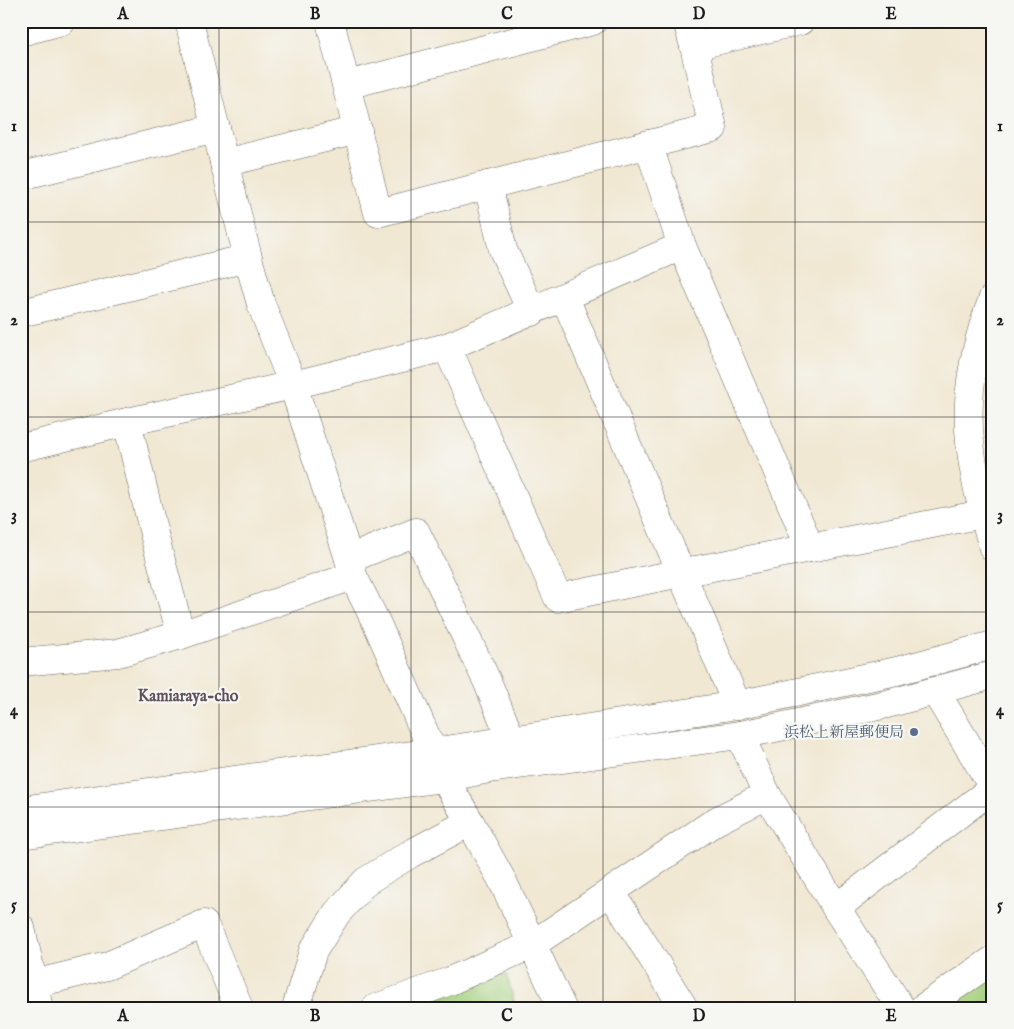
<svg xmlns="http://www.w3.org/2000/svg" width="1014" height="1029" viewBox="0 0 1014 1029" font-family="'IM FELL English','Noto Serif JP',serif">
	<rect width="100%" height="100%" fill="#f6f6f2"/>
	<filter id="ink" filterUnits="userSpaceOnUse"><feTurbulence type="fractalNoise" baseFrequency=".02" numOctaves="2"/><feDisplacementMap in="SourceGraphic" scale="10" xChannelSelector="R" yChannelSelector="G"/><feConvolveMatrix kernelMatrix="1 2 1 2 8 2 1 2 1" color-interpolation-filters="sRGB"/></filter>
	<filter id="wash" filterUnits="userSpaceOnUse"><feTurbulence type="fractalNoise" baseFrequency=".0096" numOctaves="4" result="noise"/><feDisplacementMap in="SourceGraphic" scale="20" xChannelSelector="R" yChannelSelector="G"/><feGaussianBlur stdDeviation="1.12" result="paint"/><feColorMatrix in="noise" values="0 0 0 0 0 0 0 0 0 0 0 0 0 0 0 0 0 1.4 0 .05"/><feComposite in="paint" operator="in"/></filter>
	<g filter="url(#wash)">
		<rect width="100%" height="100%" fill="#f1e8d3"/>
		<!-- green -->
		<g fill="#a3cf7b" stroke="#60764c">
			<path d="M993,970V1008H938Z"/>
			<path d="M506,973L516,1008H440L439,998Z"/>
		</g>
	</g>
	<g filter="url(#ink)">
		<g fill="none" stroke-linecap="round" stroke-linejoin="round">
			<defs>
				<g id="minor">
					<path d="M189,21L248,258L261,304L293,385L349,559L353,576L377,624L433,752L444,778L470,822L503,882L562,1008"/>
					<path d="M330,21L378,213L713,128L694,46L687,21"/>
					<path d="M21,32L62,21"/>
					<path d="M694,46L800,21"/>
					<path d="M347,85L593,21"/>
					<path d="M648,144L682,246L810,548L983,514"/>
					<path d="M224,163L358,130"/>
					<path d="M21,176L216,128"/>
					<path d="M488,185L503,250L532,312"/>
					<path d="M682,246L447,347L558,598L681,573L810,548"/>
					<path d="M565,298L737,705"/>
					<path d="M993,298C980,332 971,365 969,402C966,451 980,501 993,548"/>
					<path d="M21,313L248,258"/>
					<path d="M127,422L155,538L181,635"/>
					<path d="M21,448L127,422L293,385L447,347"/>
					<path d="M349,559L416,532L487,681L511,739"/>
					<path d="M21,662L118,653L181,635L353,576"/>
					<path d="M935,691L993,787"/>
					<path d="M767,795L836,908L901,1008"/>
					<path d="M21,810L433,752L737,705L897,671L993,645"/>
					<path d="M21,835L444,778L489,769L740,735L770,729L887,704L993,675"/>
					<path d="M611,892L684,1008"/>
					<path d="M836,908L993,788"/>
					<path d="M21,928L39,1008"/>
					<path d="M21,986L33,984L107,966L204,924L239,1008"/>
					<path d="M296,1008L313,951L337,913L366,881L410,854L470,822"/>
					<path d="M376,1008L450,981L533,944L716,821L767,795L740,735"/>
					<path d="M923,1008L993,960"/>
				</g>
			</defs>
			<!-- minor casing -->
			<use href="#minor" stroke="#67635c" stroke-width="29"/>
			<!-- minor -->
			<use href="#minor" stroke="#fff" stroke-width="28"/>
		</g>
	</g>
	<!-- grid -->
	<path fill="none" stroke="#1c1c1c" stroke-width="1" stroke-opacity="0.55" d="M219,21V1008M411,21V1008M603,21V1008M795,21V1008M21,222H993M21,417H993M21,612H993M21,807H993"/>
	<!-- markers -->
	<circle fill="#5c6f8a" stroke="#f6f6f2" stroke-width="2" cx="914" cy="732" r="5"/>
	<g text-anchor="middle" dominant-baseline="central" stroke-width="4.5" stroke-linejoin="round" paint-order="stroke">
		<!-- service labels -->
		<g font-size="15" fill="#4e5e75" stroke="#f6f6f2" text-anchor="end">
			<text x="904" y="732">浜松上新屋郵便局</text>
		</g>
		<!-- neighbourhood labels -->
		<g font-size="16" font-weight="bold" fill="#605059" stroke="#f6f6f2">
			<text x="188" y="697">Kamiaraya-cho</text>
		</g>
	</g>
	<!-- margin -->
	<rect width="1014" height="1029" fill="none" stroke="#f6f6f2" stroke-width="55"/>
	<rect x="28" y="28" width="958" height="974" fill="none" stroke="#1c1c1c" stroke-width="2"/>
	<g font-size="16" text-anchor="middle" font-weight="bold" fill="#1c1c1c">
		<text x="123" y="19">A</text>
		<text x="315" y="19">B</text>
		<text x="507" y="19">C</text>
		<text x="699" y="19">D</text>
		<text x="891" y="19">E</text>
		<text x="14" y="131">1</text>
		<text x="1000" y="131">1</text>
		<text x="14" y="325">2</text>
		<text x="1000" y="325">2</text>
		<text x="14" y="520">3</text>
		<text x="1000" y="520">3</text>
		<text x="14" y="715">4</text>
		<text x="1000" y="715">4</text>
		<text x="14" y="910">5</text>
		<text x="1000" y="910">5</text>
		<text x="123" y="1021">A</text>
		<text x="315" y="1021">B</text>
		<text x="507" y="1021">C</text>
		<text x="699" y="1021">D</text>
		<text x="891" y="1021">E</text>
	</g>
</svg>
